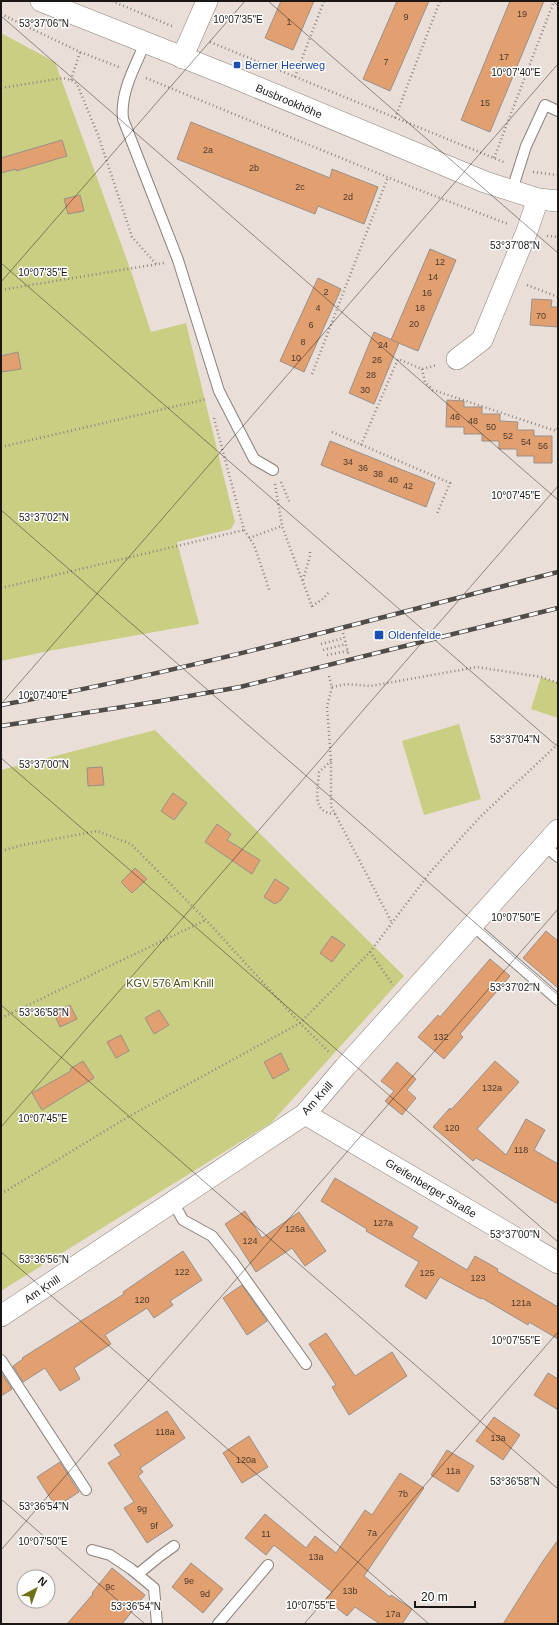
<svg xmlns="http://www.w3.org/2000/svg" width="559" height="1625" viewBox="0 0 559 1625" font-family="Helvetica,sans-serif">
	<rect width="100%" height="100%" fill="#e9dfd8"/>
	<!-- green -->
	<g fill="#cace83">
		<path d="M1,33L55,62L132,274L151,332L186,323L235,522L231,529L177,542L199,624L54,650L1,661Z"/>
		<path d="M541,677L558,683V718L531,709Z"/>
		<path d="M459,724L481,799L424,815L402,741Z"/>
		<path d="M155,730L404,976L271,1123L1,1291V770Z"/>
	</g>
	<!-- building -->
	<g fill="#e2a071" stroke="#998f89">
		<path d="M281,1H314L293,50L265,38Z"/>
		<path d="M397,1H429L390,91L363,79Z"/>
		<path d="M510,1H544L490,132L461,120Z"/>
		<path d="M191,122L330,178L332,169L378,187L364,224L318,206L315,214L177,159Z"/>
		<path d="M62,140L67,156L16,171V169L1,173V158Z"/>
		<path d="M80,195L84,211L68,214L64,199Z"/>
		<path d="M430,249L456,260L418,351L391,340Z"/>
		<path d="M318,278L341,289L304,372L280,361Z"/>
		<path d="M532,299L552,300L551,307H558V327L530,325Z"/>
		<path d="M374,332L399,343L374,404L349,393Z"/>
		<path d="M18,352L21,369L1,372V356Z"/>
		<path d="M447,400L464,401V407H482V414H500V421L518,422L517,430H534V436H552V463H534V456H517V449H499V441H482V434H464V427H446Z"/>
		<path d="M330,441L435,483L426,507L321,465Z"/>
		<path d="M102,767L104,785L88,786L87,768Z"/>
		<path d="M173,793L187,803L174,820L161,811Z"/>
		<path d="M217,824L231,834L227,840L260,860L252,874L205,842Z"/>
		<path d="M135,868L147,879L132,893L121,882Z"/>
		<path d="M275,879L289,888L281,900L275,904L264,897Z"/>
		<path d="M546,931L558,941V988L523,958Z"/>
		<path d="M332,936L345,945L332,962L320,953Z"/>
		<path d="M490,959L510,976L460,1034L463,1037L444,1059L418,1037L438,1015L440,1017Z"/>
		<path d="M70,1005L77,1019L60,1027L54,1013Z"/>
		<path d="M159,1010L169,1025L154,1034L145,1018Z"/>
		<path d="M121,1035L129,1051L116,1058L107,1042Z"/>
		<path d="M281,1053L289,1070L273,1079L264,1062Z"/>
		<path d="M83,1061L94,1078L42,1110L32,1093L71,1071L70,1069Z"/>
		<path d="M495,1061L519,1082L477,1129L506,1155L526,1119L545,1130L534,1150L558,1164V1204L476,1158L473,1161L433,1127L450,1108L451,1110Z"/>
		<path d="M397,1062L416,1079L407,1090L416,1098L402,1115L385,1101L394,1091L381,1081Z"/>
		<path d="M335,1178L418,1227L412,1237L467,1270L475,1256L498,1269L497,1271L558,1307V1339L529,1322L528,1325L482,1298L481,1299L440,1277L426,1299L405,1286L419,1262L366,1231L367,1229L321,1201Z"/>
		<path d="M245,1211L262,1238L299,1212L326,1251L305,1266L292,1248L256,1272L225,1224Z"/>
		<path d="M183,1251L202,1280L170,1301L173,1305L154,1318L147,1308L105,1335L111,1344L74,1368L80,1379L60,1391L45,1368L23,1382L13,1366L23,1359L22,1358L124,1294L123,1292Z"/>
		<path d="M242,1285L267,1321L247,1335L223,1298Z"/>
		<path d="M326,1333L355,1376L392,1352L407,1376L349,1415L332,1387L336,1385L309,1344Z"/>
		<path d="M548,1373L558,1379V1410L534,1395Z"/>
		<path d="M1,1374H2L12,1389L1,1396Z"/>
		<path d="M167,1411L185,1438L140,1468L143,1472L138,1476L173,1526L147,1543L124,1508L134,1502L108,1463L121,1455L114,1445Z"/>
		<path d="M494,1417L520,1435L503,1460L476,1441Z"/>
		<path d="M249,1436L268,1467L242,1483L223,1453Z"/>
		<path d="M447,1450L474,1466L458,1492L431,1475Z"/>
		<path d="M60,1462L79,1492L56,1507L37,1477Z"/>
		<path d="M400,1473L424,1488L364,1576L390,1597L391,1595L412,1609L402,1624H380L355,1607L347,1616L326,1599L332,1592L274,1545L266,1555L245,1538L265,1514L306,1548L315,1536L336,1553L365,1510L372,1515Z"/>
		<path d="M558,1540V1624H503L543,1561Z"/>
		<path d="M191,1563L223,1589L203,1613L172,1587Z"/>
		<path d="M112,1568L145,1595L122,1624H67L93,1594L92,1593Z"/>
	</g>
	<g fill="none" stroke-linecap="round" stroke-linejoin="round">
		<defs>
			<g id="lane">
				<path d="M145,43C135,67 120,92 123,119L178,260L219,391L254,459L273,470"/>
				<path d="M512,190L526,146L545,105L558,111"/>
				<path d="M544,845L558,857"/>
				<path d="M472,925L558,1000"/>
				<path d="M173,1202L183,1220L212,1236L233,1262L306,1364"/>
				<path d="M1,1360L86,1490"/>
				<path d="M92,1550L110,1555L131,1569L154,1588L157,1624"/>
				<path d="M138,1574L160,1556L174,1546"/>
				<path d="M218,1624L268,1565"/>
			</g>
			<g id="street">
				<path d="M41,1L230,76L485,182L538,199L558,201"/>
				<path d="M182,58L207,1"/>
				<path d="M457,359L482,340L527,231L538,199"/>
				<path d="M305,1114L558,1263"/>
				<path d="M1,1316L305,1114L345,1067L558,830"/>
			</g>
		</defs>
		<!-- lane casing -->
		<use href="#lane" stroke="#898079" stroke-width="12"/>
		<!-- street casing -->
		<use href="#street" stroke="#898079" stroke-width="22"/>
		<!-- path -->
		<g stroke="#8d8681" stroke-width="2.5" stroke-dasharray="1 3" stroke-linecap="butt">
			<path d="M112,1L174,27"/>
			<path d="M1,14L80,52L119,67"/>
			<path d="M210,42L506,163"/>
			<path d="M295,77L324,1"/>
			<path d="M146,78L419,190L508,224"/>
			<path d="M71,80L80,52"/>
			<path d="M1,88L63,78L71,80L77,84L98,135L132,237L157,265"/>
			<path d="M395,118L440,1"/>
			<path d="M494,158L554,1"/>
			<path d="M533,172L558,175"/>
			<path d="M547,236L558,237"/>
			<path d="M527,285L558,297"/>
			<path d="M1,290L164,263"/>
			<path d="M422,369L425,382L433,390L556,431L558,427"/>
			<path d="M312,374L388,177"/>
			<path d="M214,418L244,530L254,545L270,592"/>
			<path d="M332,432L450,483L437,514"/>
			<path d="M361,445L398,359L422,369L437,365"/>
			<path d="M1,447L207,399"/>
			<path d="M281,482L290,503"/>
			<path d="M275,484L282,526L313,609"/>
			<path d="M249,538L282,526"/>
			<path d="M303,580L310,556V552"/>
			<path d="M1,588L244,530"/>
			<path d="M312,606L323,599L329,592"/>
			<path d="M343,633L349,656"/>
			<path d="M321,644L344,638"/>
			<path d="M323,650L346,644"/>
			<path d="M327,655L348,651"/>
			<path d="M329,676L332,687L327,707L331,760V806L392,923"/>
			<path d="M332,687L347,684L371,686L477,667L541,677L558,683"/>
			<path d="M331,761L319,772C318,790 311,813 335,814"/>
			<path d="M1,851L23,845L97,831L131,844L206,920L300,1023L330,1053"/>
			<path d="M370,952L393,985"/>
			<path d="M1,1018L206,920"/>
			<path d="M1,1194L128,1117L300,1023L370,952L432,870L481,816L558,744"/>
		</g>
		<!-- lane -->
		<use href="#lane" stroke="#fff" stroke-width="10"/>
		<!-- street -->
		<use href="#street" stroke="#fff" stroke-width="21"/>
		<defs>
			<g id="rail">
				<path d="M1,705C189,671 373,619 558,572"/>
				<path d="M1,726L161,701L240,687L558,608"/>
			</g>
		</defs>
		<!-- rail casing -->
		<use href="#rail" stroke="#514c48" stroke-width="4.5"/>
		<!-- rail -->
		<use href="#rail" stroke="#fff" stroke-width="3" stroke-dasharray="9" stroke-linecap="butt"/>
	</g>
	<!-- ticks -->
	<path fill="none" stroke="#1a1714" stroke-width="1" stroke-opacity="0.45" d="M268,1L558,253M553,1L558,6M1,16L558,500M1,263L558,747M1,282L245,1M1,510L558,995M1,704L558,64M1,758L558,1242M1,1005L558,1489M1,1127L558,486M1,1252L429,1624M1,1499L145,1624M1,1550L558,909M304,1624L558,1332"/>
	<!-- markers -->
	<g fill="#1a4fb4" stroke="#fff" stroke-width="1.5">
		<rect x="233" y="61" width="8" height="8" rx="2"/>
		<rect x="374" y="630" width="10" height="10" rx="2"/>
	</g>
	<g text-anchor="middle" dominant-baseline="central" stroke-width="3" stroke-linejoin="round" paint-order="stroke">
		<!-- number labels -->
		<g font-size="9" fill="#4c392b">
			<text x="522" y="14">19</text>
			<text x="406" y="17">9</text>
			<text x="289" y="22">1</text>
			<text x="504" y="57">17</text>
			<text x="386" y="62">7</text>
			<text x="485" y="103">15</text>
			<text x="208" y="150">2a</text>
			<text x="254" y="168">2b</text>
			<text x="300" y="187">2c</text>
			<text x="348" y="197">2d</text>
			<text x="440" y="262">12</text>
			<text x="433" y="277">14</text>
			<text x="326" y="292">2</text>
			<text x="427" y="293">16</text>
			<text x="318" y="308">4</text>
			<text x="420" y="308">18</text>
			<text x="541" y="316">70</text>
			<text x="414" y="324">20</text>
			<text x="311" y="325">6</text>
			<text x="303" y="342">8</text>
			<text x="383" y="345">24</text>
			<text x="296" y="358">10</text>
			<text x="377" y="360">26</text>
			<text x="371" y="375">28</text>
			<text x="365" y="390">30</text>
			<text x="455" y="417">46</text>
			<text x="473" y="421">48</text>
			<text x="491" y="427">50</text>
			<text x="508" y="436">52</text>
			<text x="526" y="442">54</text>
			<text x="543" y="446">56</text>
			<text x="348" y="462">34</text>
			<text x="363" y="468">36</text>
			<text x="378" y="474">38</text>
			<text x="393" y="480">40</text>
			<text x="408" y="486">42</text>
			<text x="441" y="1037">132</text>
			<text x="492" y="1088">132a</text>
			<text x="452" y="1128">120</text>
			<text x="521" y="1150">118</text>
			<text x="383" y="1223">127a</text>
			<text x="295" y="1229">126a</text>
			<text x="250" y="1241">124</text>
			<text x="182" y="1272">122</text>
			<text x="427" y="1273">125</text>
			<text x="478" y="1278">123</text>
			<text x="142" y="1300">120</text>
			<text x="521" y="1303">121a</text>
			<text x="165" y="1432">118a</text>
			<text x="498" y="1438">13a</text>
			<text x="246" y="1460">120a</text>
			<text x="453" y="1471">11a</text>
			<text x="403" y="1494">7b</text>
			<text x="142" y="1509">9g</text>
			<text x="154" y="1526">9f</text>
			<text x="372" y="1533">7a</text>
			<text x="266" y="1534">11</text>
			<text x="316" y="1557">13a</text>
			<text x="189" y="1581">9e</text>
			<text x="110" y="1587">9c</text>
			<text x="350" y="1591">13b</text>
			<text x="205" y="1594">9d</text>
			<text x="393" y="1614">17a</text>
		</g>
		<!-- transit labels -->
		<g font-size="11" fill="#164399" stroke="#fff" text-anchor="start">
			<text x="245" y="65">Berner Heerweg</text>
			<text x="388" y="635">Oldenfelde</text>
		</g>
		<!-- street labels -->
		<g font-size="11" fill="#1a1714" stroke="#fff">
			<text transform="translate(289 101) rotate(23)">Busbrookhöhe</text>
			<text transform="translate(317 1098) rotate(-48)">Am Knill</text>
			<text transform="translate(431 1188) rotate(31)">Greifenberger Straße</text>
			<text transform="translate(42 1289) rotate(-34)">Am Knill</text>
		</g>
		<!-- park labels -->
		<g font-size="11" fill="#4b4c11" stroke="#fff">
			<text x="170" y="983">KGV 576 Am Knill</text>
		</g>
	</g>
	<g font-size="10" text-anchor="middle" fill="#1a1714" stroke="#fff" stroke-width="3" stroke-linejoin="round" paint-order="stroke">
		<text x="238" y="23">10°07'35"E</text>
		<text x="44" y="27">53°37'06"N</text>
		<text x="516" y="76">10°07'40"E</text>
		<text x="515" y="249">53°37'08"N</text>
		<text x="43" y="276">10°07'35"E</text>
		<text x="516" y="499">10°07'45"E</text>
		<text x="44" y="521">53°37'02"N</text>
		<text x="43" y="699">10°07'40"E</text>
		<text x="515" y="743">53°37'04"N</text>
		<text x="44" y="768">53°37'00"N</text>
		<text x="516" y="921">10°07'50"E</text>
		<text x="515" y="991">53°37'02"N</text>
		<text x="44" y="1016">53°36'58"N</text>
		<text x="43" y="1122">10°07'45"E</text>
		<text x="515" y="1238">53°37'00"N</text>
		<text x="44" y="1263">53°36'56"N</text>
		<text x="516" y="1344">10°07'55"E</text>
		<text x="515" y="1485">53°36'58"N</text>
		<text x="44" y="1510">53°36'54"N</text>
		<text x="43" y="1545">10°07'50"E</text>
		<text x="311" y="1609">10°07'55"E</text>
		<text x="136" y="1610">53°36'54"N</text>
	</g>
	<!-- border -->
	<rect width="559" height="1625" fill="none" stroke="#1a1714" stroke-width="4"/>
	<!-- north arrow -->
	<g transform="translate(36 1589) rotate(41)"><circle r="19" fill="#ffffff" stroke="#a3a2a1"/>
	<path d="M0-3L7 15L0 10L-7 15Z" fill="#6f7117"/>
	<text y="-6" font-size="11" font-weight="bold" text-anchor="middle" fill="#1a1714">N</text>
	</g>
	<!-- scale -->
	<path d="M415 1601v6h60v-6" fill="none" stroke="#1a1714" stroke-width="2"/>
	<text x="421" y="1601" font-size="12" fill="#1a1714" stroke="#ffffff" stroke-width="3" paint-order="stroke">20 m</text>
</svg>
